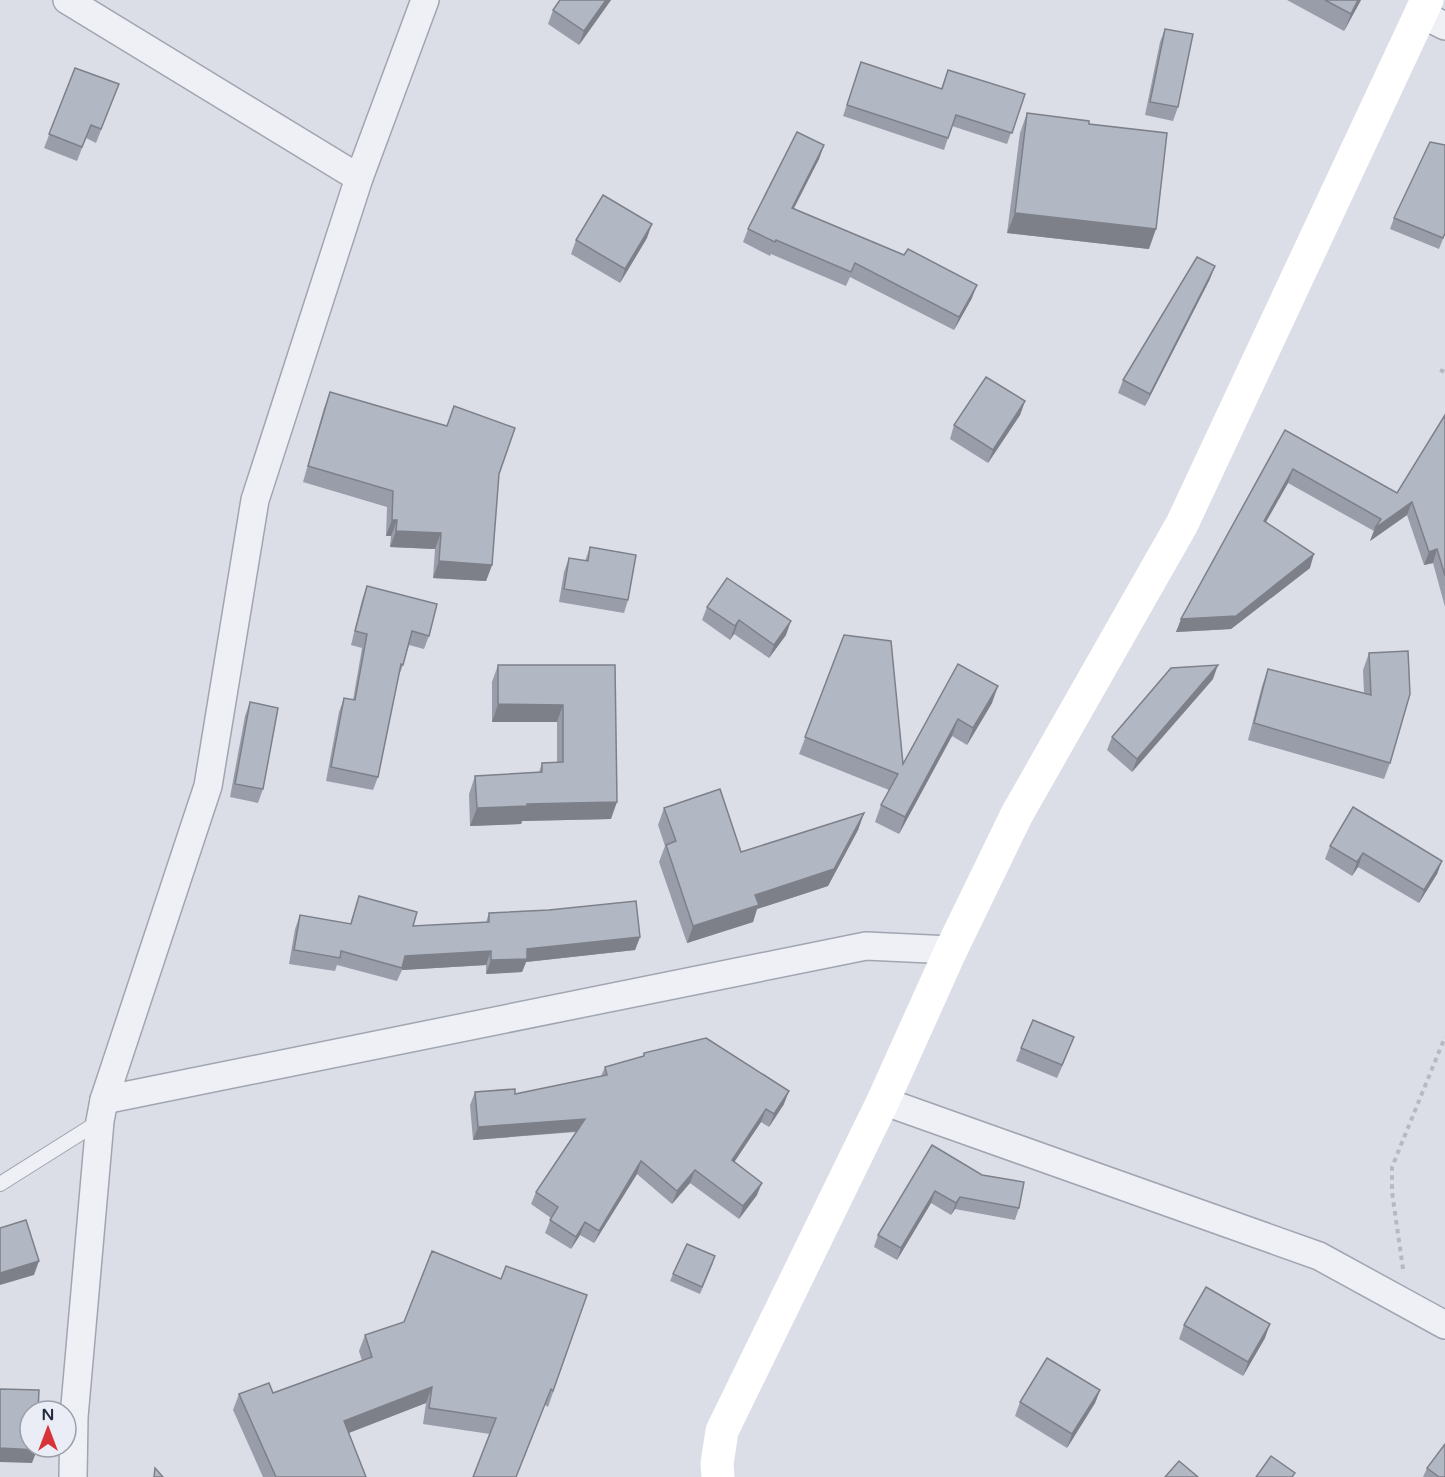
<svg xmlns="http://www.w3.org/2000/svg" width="1445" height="1477" viewBox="0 0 1445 1477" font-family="'Varela Round',sans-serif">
	<rect width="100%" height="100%" fill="#dbdee7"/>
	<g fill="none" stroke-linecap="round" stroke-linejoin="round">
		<defs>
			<path id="lane" d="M0,1184L100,1121"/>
			<g id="street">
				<path d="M67,0L359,178"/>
				<path d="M1421,14L1445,26"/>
				<path d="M104,1100L866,946L951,950"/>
				<path d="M883,1101L1319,1256L1445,1325"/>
				<path d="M73,1477L74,1417L100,1121L104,1100L208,786L255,500L359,178L425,0"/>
			</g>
		</defs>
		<!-- lane casing -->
		<use href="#lane" stroke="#a0a5b1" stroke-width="16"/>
		<!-- street casing -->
		<use href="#street" stroke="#a0a5b1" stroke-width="30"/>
		<!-- path -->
		<g stroke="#b5b9c2" stroke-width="4" stroke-dasharray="4.5 4.5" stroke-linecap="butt">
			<path d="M1440,370L1445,372"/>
			<path d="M1403,1269L1392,1192V1167L1445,1037"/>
		</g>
		<!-- lane -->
		<use href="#lane" stroke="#eef0f5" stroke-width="14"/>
		<!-- street -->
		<use href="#street" stroke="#eef0f5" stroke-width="27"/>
		<!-- secondary -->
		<path stroke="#fff" stroke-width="33" d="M718,1477L717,1464L722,1431L883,1101L951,950L1017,814L1182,524L1427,0"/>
	</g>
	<!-- wall -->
	<g fill="#999da9">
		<path d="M611,0L579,45L548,24L553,10Z"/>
		<path d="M1287,0H1361L1344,31Z"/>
		<path d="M1165,29L1178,107L1173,121L1145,115L1160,42Z"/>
		<path d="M861,62L941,89L948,70L1025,94L1007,144L952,126L944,150L843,116Z"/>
		<path d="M75,68L119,84L96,143L86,138L77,161L44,148Z"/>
		<path d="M1027,113L1149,249L1007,233L1020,133Z"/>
		<path d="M824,145L819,159L793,209L972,298L954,330L850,277L846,286L771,254L770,256L743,242L748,229Z"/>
		<path d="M1394,218L1445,234L1439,249L1390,229Z"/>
		<path d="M647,238L620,283L571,254L576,240Z"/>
		<path d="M1210,279L1145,406L1118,393L1123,380Z"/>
		<path d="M330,392L499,474L492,565L486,581L433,578L435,549L390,547L391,536H386L387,507L303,482L324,408Z"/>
		<path d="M1025,401L1020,415L988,463L950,439L954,425Z"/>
		<path d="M1445,415V607L1433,563L1424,565L1407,515L1370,541L1374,531L1288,483L1266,522L1310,568L1231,629L1176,632L1285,430L1397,493Z"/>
		<path d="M590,547L628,600L624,613L559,602L564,572L569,558L585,561Z"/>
		<path d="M367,586L429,636L424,649L409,645L403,665L398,678L378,777L373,790L326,781L339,712L344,698L353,700L362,648L351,645L362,600Z"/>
		<path d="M707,607L786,635L769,658L734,634L730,640L702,620Z"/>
		<path d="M844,635L903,764L958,664L992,703L967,745L952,736L899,834L875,822L881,805L889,790L799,754Z"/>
		<path d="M1369,653L1390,763L1384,779L1248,740L1262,686L1268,669L1364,693L1363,670Z"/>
		<path d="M498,665H615L611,819L522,821L521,824L470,826L469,794L475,776L539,772L542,763L557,762V722H492V682Z"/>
		<path d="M1213,679L1132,772L1107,750L1112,737Z"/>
		<path d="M250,702L263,789L258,803L230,797L245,716Z"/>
		<path d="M664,808L741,852L864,813L858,830L828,886L757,909L753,922L687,943L659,862L665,846L658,825Z"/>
		<path d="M1330,846L1442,861L1437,874L1419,903L1358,867L1352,876L1325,859Z"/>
		<path d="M359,896L413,926L486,922L489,913L640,937L635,950L526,962L522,972L486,974V965L402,970L397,981L337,965L335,971L289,964L295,929L300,915L350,924Z"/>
		<path d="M1074,1037L1057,1078L1016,1061L1021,1048Z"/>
		<path d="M644,1053L784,1104L769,1127L761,1122L734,1162L757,1195L739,1219L690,1183L672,1204L637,1174L594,1243L580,1235L571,1249L545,1233L551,1218L531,1204L536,1192L576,1132L473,1140L470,1105L475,1092L515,1094L601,1076L605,1067L643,1056Z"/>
		<path d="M932,1145L1019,1208L1015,1220L955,1209L951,1215L931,1203L897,1260L874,1247L878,1235Z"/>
		<path d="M713,1263L700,1294L670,1281L673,1274Z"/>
		<path d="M501,1279L587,1295L548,1407L545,1405L490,1434L423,1424L426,1403L349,1433L366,1477H263L233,1410L239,1394L273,1393L362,1361L359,1351L365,1335L404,1322Z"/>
		<path d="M1184,1325L1265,1338L1243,1376L1179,1339Z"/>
		<path d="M1100,1390L1095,1403L1067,1448L1015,1416L1020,1402Z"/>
		<path d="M1427,1468L1445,1477H1423Z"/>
	</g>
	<!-- shaded-wall -->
	<g fill="#7d8089">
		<path d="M606,0H611L579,45L584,31Z"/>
		<path d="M1358,0H1361L1344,31L1351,14Z"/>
		<path d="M824,145L819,159L787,222L792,208Z"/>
		<path d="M1015,213L1156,229L1149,249L1007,233Z"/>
		<path d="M652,224L647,238L620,283L625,269Z"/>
		<path d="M1215,266L1210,279L1145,406L1150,394Z"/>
		<path d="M977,285L972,298L954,330L959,317Z"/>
		<path d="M1025,401L1020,415L988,463L993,450Z"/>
		<path d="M1293,469L1288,483L1259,534L1264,521Z"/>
		<path d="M1412,502L1407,515L1370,541L1375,528Z"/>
		<path d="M392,520H397L391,536H386Z"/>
		<path d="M396,531L441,533L435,549L390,547Z"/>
		<path d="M1437,549L1433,563L1424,565L1429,552Z"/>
		<path d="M1314,554L1310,568L1231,629L1176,632L1181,619Z"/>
		<path d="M439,561L492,565L486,581L433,578Z"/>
		<path d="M739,620L734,634L730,640L735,626Z"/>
		<path d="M791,621L786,635L769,658L774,645Z"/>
		<path d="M1218,665L1213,679L1132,772L1137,759Z"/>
		<path d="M998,686L992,703L967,745L973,728Z"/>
		<path d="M498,704L563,705L557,722H492Z"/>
		<path d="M958,719L952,736L899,834L905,817Z"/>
		<path d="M617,802L611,819L522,821L521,824L470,826L477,808L527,804Z"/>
		<path d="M864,813L858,830L828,886L757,909L753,922L687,943L693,926L755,895Z"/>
		<path d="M1363,853L1358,867L1352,876L1357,862Z"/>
		<path d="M1442,861L1437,874L1419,903L1424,890Z"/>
		<path d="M640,937L635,950L526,962L522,972L486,974L491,960L527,949Z"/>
		<path d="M491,951L486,965L402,970L405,956Z"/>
		<path d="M1074,1037L1069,1050L1057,1078L1062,1065Z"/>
		<path d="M789,1091L784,1104L769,1127L774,1114Z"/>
		<path d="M766,1109L761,1122L727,1173L732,1160Z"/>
		<path d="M585,1119L580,1131L473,1140L478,1127Z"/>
		<path d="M641,1161L637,1174L594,1243L599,1231Z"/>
		<path d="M695,1170L690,1183L672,1204L677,1191Z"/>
		<path d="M762,1183L757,1195L739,1219L743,1206Z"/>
		<path d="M935,1191L931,1203L897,1260L901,1248Z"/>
		<path d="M960,1197L955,1209L951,1215L956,1203Z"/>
		<path d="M585,1222L580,1235L571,1249L576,1237Z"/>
		<path d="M39,1261L34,1275L0,1285V1273Z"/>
		<path d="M1270,1324L1265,1338L1243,1376L1248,1362Z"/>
		<path d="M432,1387L426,1403L338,1437L344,1421Z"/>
		<path d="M1100,1390L1095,1403L1067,1448L1072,1434Z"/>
		<path d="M0,1448L37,1450L32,1463L0,1462Z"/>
	</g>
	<!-- building -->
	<g fill="#b2b7c4" stroke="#7d8089" stroke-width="1.5">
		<path d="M560,0H606L584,31L553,10Z"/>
		<path d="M1325,0H1358L1351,14Z"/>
		<path d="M1165,29L1193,34L1178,107L1150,102Z"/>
		<path d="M861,62L942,89L948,70L1025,94L1012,133L956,115L948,138L847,105Z"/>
		<path d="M75,68L119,84L101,129L91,125L82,147L49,134Z"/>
		<path d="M1027,113L1089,121V124L1167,133L1156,229L1015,213Z"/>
		<path d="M797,132L824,145L792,208L904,255L908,249L977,285L959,317L855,263L851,272L776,240L775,242L748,229Z"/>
		<path d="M1430,142L1445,145V233L1443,238L1394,218Z"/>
		<path d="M603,195L652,224L625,269L576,240Z"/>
		<path d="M1197,257L1215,266L1150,394L1123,380Z"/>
		<path d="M986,377L1025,401L993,450L954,425Z"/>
		<path d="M330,392L447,426L454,406L515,428L499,474L492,565L439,561L441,533L396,531L397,520H392L393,491L308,466Z"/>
		<path d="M1445,415V576L1437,549L1429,552L1412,502L1375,528L1381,519L1293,469L1264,521L1314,554L1236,616L1181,619L1285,430L1397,493Z"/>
		<path d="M590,547L636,555L628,600L564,589L569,558L588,561Z"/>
		<path d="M727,578L791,621L774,645L739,620L735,626L707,607Z"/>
		<path d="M367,586L437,604L429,636L412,631L403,665L401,664L378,777L331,767L344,698L355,700L367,634L355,631Z"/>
		<path d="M844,635L891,641L903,764L958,664L998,686L973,728L958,719L905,817L881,805L898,774L805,737Z"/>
		<path d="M1408,651L1410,694L1390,763L1254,723L1268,669L1371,695L1369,653Z"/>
		<path d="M498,665H615L617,802L527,804V806L477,808L475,776L542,772V763L563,762V705L498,704Z"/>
		<path d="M1218,665L1137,759L1112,737L1171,668Z"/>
		<path d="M250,702L278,708L263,789L235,784Z"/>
		<path d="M720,789L741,852L864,813L834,869L755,895L759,905L693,926L666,845L676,841L664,808Z"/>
		<path d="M1353,807L1442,861L1424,890L1363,853L1357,862L1330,846Z"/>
		<path d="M359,896L417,912L413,926L489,922V913L549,910L636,901L640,937L527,949V959L491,960V951L405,956L402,968L341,951L340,958L294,950L300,915L351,924Z"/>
		<path d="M1033,1020L1074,1037L1062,1065L1021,1048Z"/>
		<path d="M706,1038L789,1091L774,1114L766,1109L732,1160L762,1183L743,1206L695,1170L677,1191L641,1161L599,1231L585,1222L576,1237L550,1220L558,1207L536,1192L585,1119L478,1127L475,1092L515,1089V1094L607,1075L605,1067L644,1056V1053Z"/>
		<path d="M932,1145L982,1175L1024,1182L1019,1208L960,1197L956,1203L935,1191L901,1248L878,1235Z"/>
		<path d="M26,1220L39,1261L0,1273V1228Z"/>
		<path d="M687,1244L715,1256L702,1287L673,1274Z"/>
		<path d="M432,1251L501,1279L506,1266L587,1295L553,1391L551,1389L516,1477H473L496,1418L429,1408L432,1387L344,1421L366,1477H276L239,1394L269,1383L273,1393L372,1357L365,1335L404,1322Z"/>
		<path d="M1206,1287L1270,1324L1248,1362L1184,1325Z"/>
		<path d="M1047,1358L1100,1390L1072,1434L1020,1402Z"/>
		<path d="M0,1389L39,1390L38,1411H30V1447H37V1450L0,1448Z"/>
		<path d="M1445,1444V1477H1439L1427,1468Z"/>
		<path d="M1271,1456L1295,1473L1292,1477H1256Z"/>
		<path d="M1179,1461L1198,1477H1165Z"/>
		<path d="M155,1468L163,1477H154Z"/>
	</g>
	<!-- north arrow -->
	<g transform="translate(48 1429)"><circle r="28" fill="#eaedf5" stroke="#9b9fac" stroke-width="1.5"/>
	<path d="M0-4.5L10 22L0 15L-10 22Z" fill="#d9333a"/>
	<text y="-9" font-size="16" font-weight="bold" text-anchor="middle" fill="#242b3e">N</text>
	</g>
</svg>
